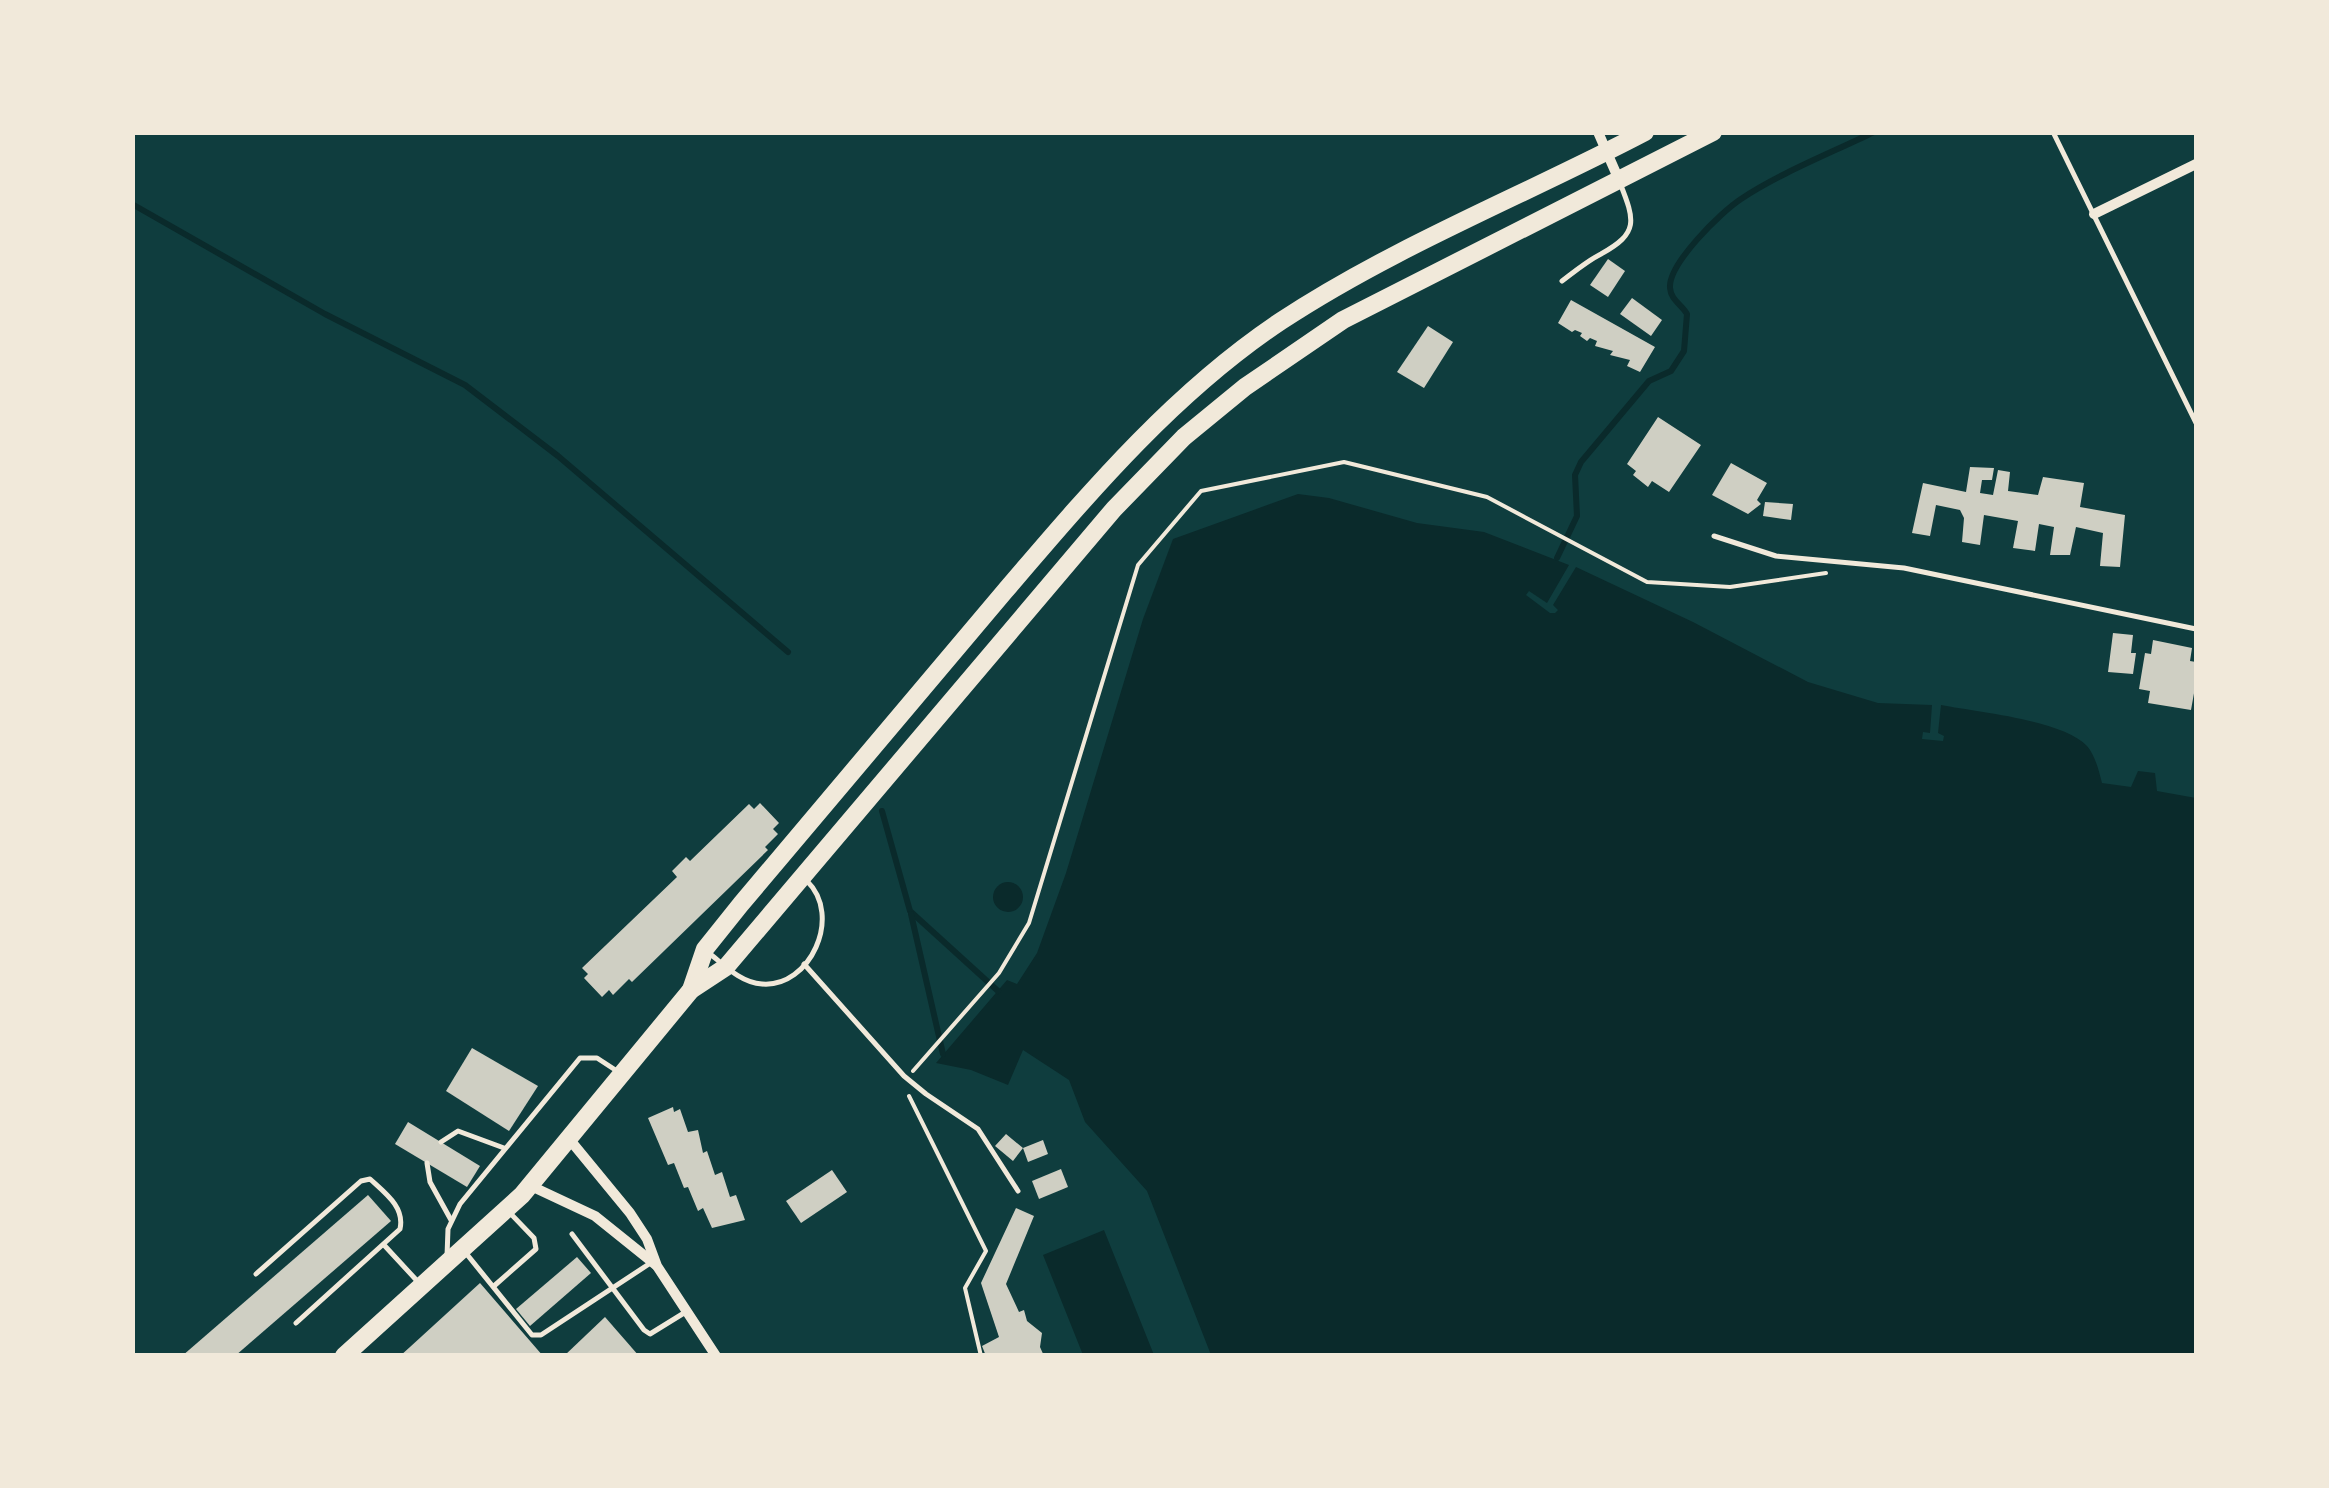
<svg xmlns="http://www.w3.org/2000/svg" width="2329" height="1488" viewBox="0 0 2329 1488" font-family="'Fira Sans',sans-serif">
	<rect width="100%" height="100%" fill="#0f3d3e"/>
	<!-- water -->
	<g fill="#0a2a2b">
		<path d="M1298,494L1329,498L1417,523L1484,532L1569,565L1547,603L1529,591L1526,595L1550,613H1555L1558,610L1553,605L1576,567L1693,622L1808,682L1878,703L1932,705L1930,733L1923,732L1922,739L1943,741L1944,736L1938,733L1941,705C1977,712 2063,720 2087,746C2095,755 2099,771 2102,783L2131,787L2138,771L2155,773L2157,791L2196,798V1355H1211L1147,1191L1085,1122L1069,1080L1023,1050L1008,1085L971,1070L936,1063L1007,980L1017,984L1037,953L1066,873L1143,619L1173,539Z"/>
		<circle cx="1008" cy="897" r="15"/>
		<path d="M1104,1230L1154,1355H1083L1043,1255Z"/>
	</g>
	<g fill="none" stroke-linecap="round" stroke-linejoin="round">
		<!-- stream -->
		<g stroke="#0a2a2b" stroke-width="6">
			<path d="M132,204L325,314L465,385L558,456L788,652"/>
			<path d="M1557,558L1577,516L1575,475L1581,462L1649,381L1671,371L1684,351L1687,314C1681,304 1671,300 1670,288C1668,264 1721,212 1741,199C1780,173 1831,153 1874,132"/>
			<path d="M882,811L910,911L998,991"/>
			<path d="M911,914L943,1054"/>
		</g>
	</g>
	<!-- building -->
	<g fill="#cfcfc3">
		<path d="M1608,259L1625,271L1608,297L1590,285Z"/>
		<path d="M1632,298L1662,320L1651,336L1620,314Z"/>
		<path d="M1571,300L1655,347L1640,372L1627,366L1630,360L1610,355L1613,351L1595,346L1597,341L1590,338L1587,341L1580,336L1582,333L1575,330L1572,332L1558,323Z"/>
		<path d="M1428,326L1453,342L1424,388L1397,372Z"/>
		<path d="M1658,417L1701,445L1669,492L1652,481L1648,487L1633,475L1636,471L1627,464Z"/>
		<path d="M1731,463L1767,483L1757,500L1761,504L1748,514L1712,495Z"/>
		<path d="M1970,467L1994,468L1992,480H1982L1980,493L1993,495L1998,470L2010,472L2008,491L2038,495L2043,477L2084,483L2080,507L2125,515L2120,567L2100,566L2103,533L2076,527L2070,555H2050L2054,527L2039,524L2035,551L2013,548L2018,521L1984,515L1980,545L1962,542L1964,518L1960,510L1936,505L1930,536L1912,533L1923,483L1966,492Z"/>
		<path d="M1765,502L1793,504L1791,520L1763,516Z"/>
		<path d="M2113,633L2133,635L2131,653H2136L2133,674L2108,672Z"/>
		<path d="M2153,640L2192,648L2190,661L2196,662V682L2191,710L2148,703L2150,691L2139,689L2145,653L2151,654Z"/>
		<path d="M760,803L779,823L773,829L778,834L765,847L768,850L632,982L629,979L613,995L609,990L602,997L584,978L588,974L582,968L677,877L672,871L686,857L690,861L749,804L754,809Z"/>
		<path d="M472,1048L538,1086L509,1131L446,1091Z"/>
		<path d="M673,1107L674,1112L680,1109L688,1132L698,1130L703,1153L707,1151L715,1175L722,1172L730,1197L736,1195L745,1220L712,1228L703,1208L698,1211L688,1187L684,1188L674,1163L668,1165L648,1118Z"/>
		<path d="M408,1122L480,1166L467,1187L395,1144Z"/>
		<path d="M1006,1134L1023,1148L1043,1140L1048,1154L1028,1162L1023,1148L1013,1161L995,1146Z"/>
		<path d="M1061,1169L1068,1187L1039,1199L1032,1181Z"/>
		<path d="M832,1170L847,1192L801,1223L786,1201Z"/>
		<path d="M368,1195L391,1221L235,1356H182Z"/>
		<path d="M1016,1208L1034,1216L1006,1284L1019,1312L1024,1310L1027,1321L1042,1333L1040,1347L1044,1356H986L982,1346L999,1337L981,1283Z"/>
		<path d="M577,1257L591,1273L530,1326L516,1309Z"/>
		<path d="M480,1283L543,1356H400L410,1347Z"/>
		<path d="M605,1317L639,1356H564Z"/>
	</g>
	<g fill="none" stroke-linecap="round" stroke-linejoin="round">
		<!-- path -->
		<g stroke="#f1e9da" stroke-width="4">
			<path d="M913,1071L999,973L1029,923L1138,565L1201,491L1344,462L1487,497L1647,582L1730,587L1826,573"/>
			<path d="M909,1096L986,1251L965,1288L981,1356"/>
		</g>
		<!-- service -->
		<g stroke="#f1e9da" stroke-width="5">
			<path d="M2053,132L2196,423"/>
			<path d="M1562,281C1574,272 1587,261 1601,254C1639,233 1635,221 1620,183"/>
			<path d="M1714,536L1776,556L1904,568L2196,629"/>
			<path d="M709,953C724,965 741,983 762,984C810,988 843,916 807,881"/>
			<path d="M804,964L904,1076L926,1094L978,1129L1018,1191"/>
			<path d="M441,1142L458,1131L504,1148"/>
			<path d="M427,1163L430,1182L451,1220"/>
			<path d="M572,1234L644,1330L650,1334L684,1313"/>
			<path d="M384,1245L420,1284"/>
			<path d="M465,1252L532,1335H541L652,1262"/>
			<path d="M447,1256L448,1229L460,1204L580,1058H597L620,1073"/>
			<path d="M256,1274L361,1181L370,1179C385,1193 405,1207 400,1229L296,1323"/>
			<path d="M494,1286L536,1249L534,1238L509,1212"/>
		</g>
		<!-- minor -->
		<g stroke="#f1e9da" stroke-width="10">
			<path d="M1598,132L1619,180"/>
			<path d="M2094,214L2196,164"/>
			<path d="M570,1140L630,1213L647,1239L657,1266L716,1356"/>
			<path d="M531,1186L595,1216L656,1265"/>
		</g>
		<!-- primary -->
		<g stroke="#f1e9da" stroke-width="18">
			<path d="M691,990L705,949L741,904C829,800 916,695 1005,591C1089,493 1173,393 1281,321C1395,246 1525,195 1645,132"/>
			<path d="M344,1356L522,1195L691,990L726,967L1114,509L1184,437L1245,387L1343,320L1713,132"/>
		</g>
	</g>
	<!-- border -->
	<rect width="2329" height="1488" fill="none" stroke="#f1e9da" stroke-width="270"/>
</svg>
